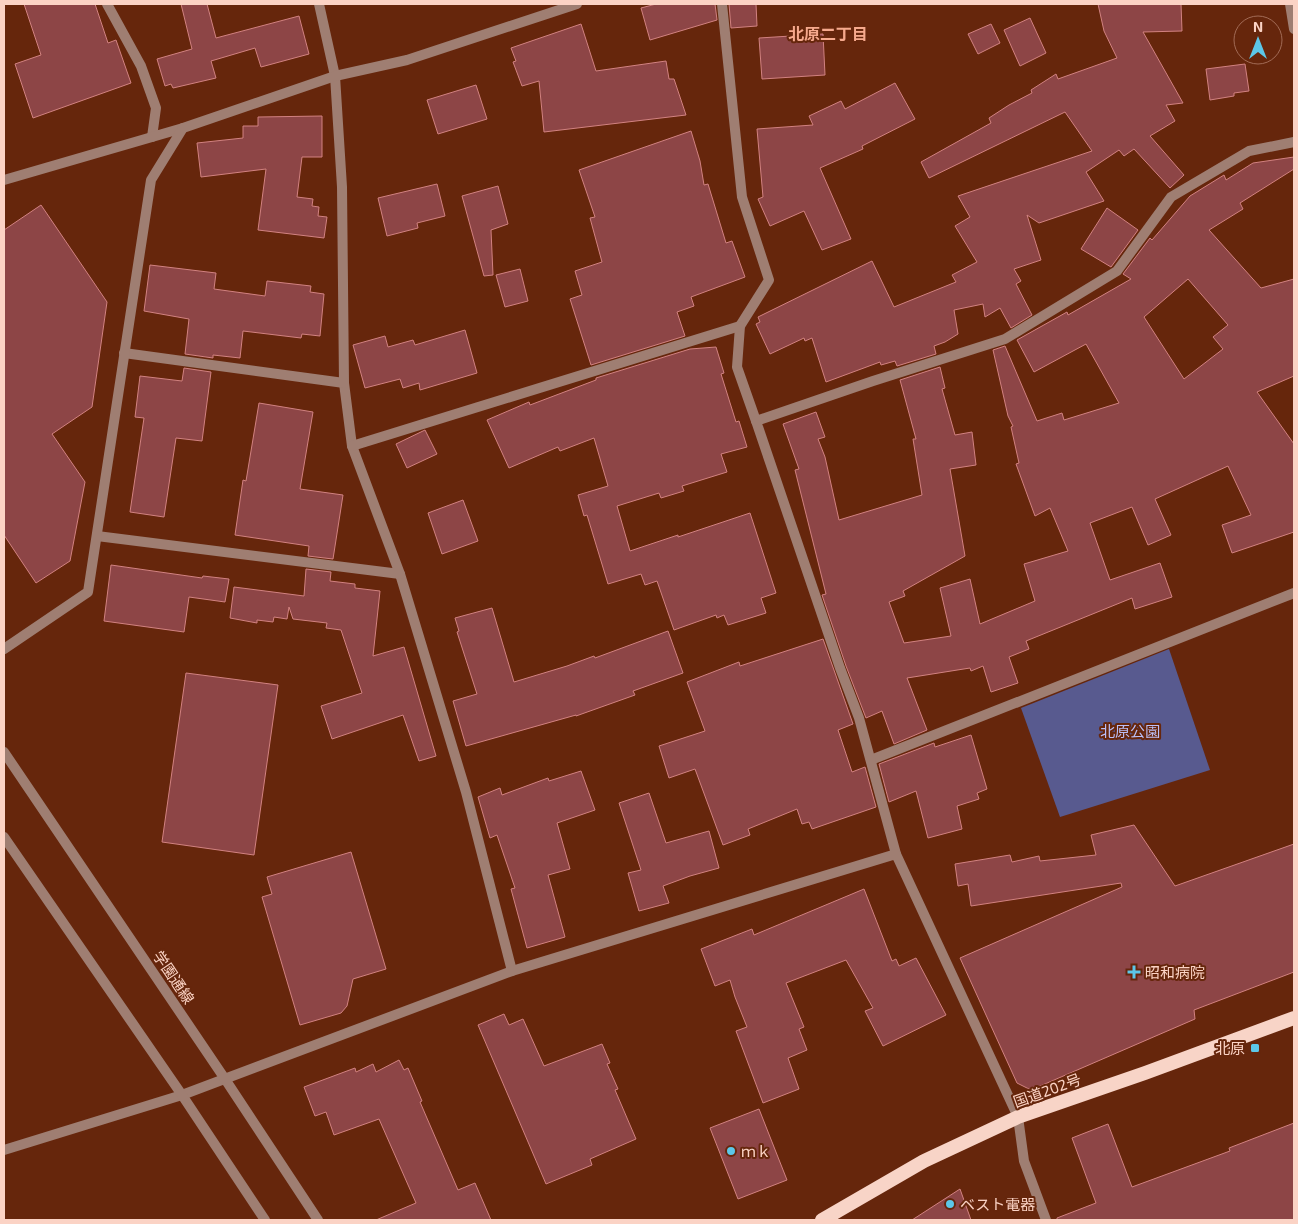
<svg xmlns="http://www.w3.org/2000/svg" width="1298" height="1224" viewBox="0 0 1298 1224" font-family="'Exo 2','Noto Sans JP',sans-serif">
	<rect width="100%" height="100%" fill="#66260c"/>
	<!-- green -->
	<path fill="#585a8f" d="M1169,649L1210,770L1060,817L1021,708Z"/>
	<!-- building -->
	<g fill="#8d4546" stroke="#d28281" fill-rule="evenodd">
		<path d="M24,4H95L108,43L116,40L131,83L33,118L15,64L41,55Z"/>
		<path d="M181,4H207L216,38L299,16L309,54L261,67L255,48L211,61L216,78L173,88L171,84L165,86L157,59L192,49Z"/>
		<path d="M656,4H715L717,20L650,40L641,8Z"/>
		<path d="M729,4H756L757,26L731,28Z"/>
		<path d="M1098,4H1181L1182,31L1143,32L1183,103L1166,105L1175,121L1150,136L1184,175L1170,188L1134,149L1124,156L1119,150L1086,172L1104,201L1039,223L1027,215L1041,260L1014,269L1021,281L1016,284L1032,315L1011,328L1000,308L985,317L983,304L954,310L958,334L945,342L934,346L936,354L897,366L895,361L881,365L880,362L826,382L812,338L805,341L804,338L770,354L756,324L760,322L758,317L872,261L894,307L956,282L952,275L977,262L955,226L970,217L958,196L1092,151L1065,112L929,178L921,162L991,123L989,118L1009,105L1032,93L1031,90L1056,74L1058,79L1117,58L1104,31Z"/>
		<path d="M1030,18L1046,53L1020,66L1004,30Z"/>
		<path d="M581,24L596,71L666,61L669,79H674L686,115L544,132L539,81L522,86L513,62L516,61L511,48Z"/>
		<path d="M991,24L1000,43L978,54L968,34Z"/>
		<path d="M823,34L825,75L762,79L759,38Z"/>
		<path d="M1245,64L1249,91L1234,93V96L1210,100L1206,69Z"/>
		<path d="M895,83L915,119L862,146L863,149L820,168L851,239L822,250L804,211L770,226L758,199L763,197L757,129L813,125L809,116L841,101L845,109Z"/>
		<path d="M476,85L487,119L438,134L427,100Z"/>
		<path d="M322,116V157H302L297,197L313,199L312,206L319,207L318,216L327,217L324,238L258,230L266,169L201,177L197,143L243,138V126H258V117Z"/>
		<path d="M691,131L700,161L704,185L708,184L726,243L732,241L745,277L691,297L694,306L677,312L685,336L591,365L570,299L582,295L575,271L602,262L590,218L595,217L579,170Z"/>
		<path d="M1294,157V169L1240,203L1243,209L1209,230L1261,288L1294,279V376L1257,392L1294,444V532L1232,553L1222,525L1251,515L1228,466L1155,499L1171,535L1148,545L1132,507L1090,523L1110,580L1160,563L1172,597L1135,609L1132,598L1026,641L1029,649L1009,657L1018,683L991,692L983,666L971,671L970,668L907,678L927,730L894,744L882,711L866,718L846,666L822,595L826,594L795,470L799,469L783,424L816,412L825,437L818,439L825,457L839,520L922,495L913,439H916L900,380L940,367L945,388L942,389L955,435L972,432L976,465L950,469L965,556L903,591L905,596L889,602L904,643L951,636L940,588L970,579L980,624L1035,601L1024,564L1068,551L1050,508L1035,516L1016,464L1019,463L1011,427L1013,426L1008,416L993,350L1005,346L1037,421L1062,413L1064,420L1119,403L1086,344L1034,372L1017,340L1067,312L1068,315L1131,279L1123,274L1150,238L1152,240L1190,196L1224,175L1226,180L1253,163ZM1188,279L1228,325L1213,337L1223,349L1184,379L1144,317Z"/>
		<path d="M437,184L445,216L417,223L418,228L387,236L378,198Z"/>
		<path d="M498,186L508,224L491,230L493,275L484,276L462,196Z"/>
		<path d="M41,205L107,302L92,407L52,434L85,482L70,561L36,583L4,535V230Z"/>
		<path d="M1107,208L1138,230L1111,267L1081,249Z"/>
		<path d="M150,265L216,273L214,289L265,296L267,281L311,286L310,292L324,294L320,336L302,334L301,338L243,331L240,358L213,355V358L185,354L189,319L144,311Z"/>
		<path d="M520,269L528,301L505,307L496,275Z"/>
		<path d="M465,330L477,373L420,390L419,383L403,388L400,379L365,388L353,345L385,336L388,347L413,340L415,345Z"/>
		<path d="M716,347L724,373L721,374L736,422L739,421L747,447L721,454L727,472L682,486L684,491L661,498L659,493L617,506L630,551L678,535V537L750,513L776,593L761,598L766,613L728,625L724,615L717,618L716,615L674,630L657,581L645,585L641,574L608,584L587,515L584,516L578,495L608,486L594,438L560,451L558,447L509,468L487,420L529,402L530,405L596,380V378L690,349Z"/>
		<path d="M184,368L211,372L202,441L176,438L164,517L130,512L144,418L135,417L140,376L182,381Z"/>
		<path d="M259,403L313,412L300,489L343,495L333,559L308,556L309,546L235,535L243,480L246,481Z"/>
		<path d="M425,430L437,454L407,468L396,444Z"/>
		<path d="M463,500L478,541L442,554L428,513Z"/>
		<path d="M111,565L202,578L203,576L229,579L225,602L189,597L184,632L104,621Z"/>
		<path d="M306,569L331,572L330,581L355,584V588L380,591L373,656L404,647L436,756L419,761L403,715L332,739L321,706L362,693L341,630L326,628L327,623L293,619L289,607L287,619L274,617L273,622L257,620V623L230,618L234,587L304,596Z"/>
		<path d="M492,608L514,682L567,666L594,656L595,658L668,631L683,673L633,691L635,695L576,716V715L466,746L453,701L477,694L457,632L459,631L455,618Z"/>
		<path d="M823,639L853,724L838,730L852,772L865,767L876,807L812,829L809,822L802,824L797,809L748,829L750,835L723,845L695,769L669,778L659,746L705,731L687,682L739,662L740,666Z"/>
		<path d="M186,673L278,685L254,855L162,842Z"/>
		<path d="M971,735L987,789L977,793L979,799L957,806L962,829L928,838L916,791L889,802L879,764L934,743L935,747Z"/>
		<path d="M581,771L595,810L557,823L570,869L548,875L565,937L527,948L511,889L515,888L497,835L490,838L478,797L500,788L502,795L548,778L549,781Z"/>
		<path d="M649,793L666,843L709,831L719,868L690,876L663,886L669,903L639,911L628,873L641,870L619,803Z"/>
		<path d="M1134,825L1175,886L1294,844V972L1194,1010L1195,1019L1031,1090L1017,1083L960,958L1122,887L1121,883L971,906L968,884L958,886L955,864L1010,855L1012,862L1039,856L1040,861L1096,855L1091,835Z"/>
		<path d="M351,852L386,969L353,979L347,1006L341,1013L300,1025L262,897L272,894L267,877Z"/>
		<path d="M864,889L892,961L896,959L899,966L916,958L946,1015L883,1046L865,1011L873,1008L846,960L786,983L804,1027L799,1029L807,1050L788,1058L799,1089L763,1103L736,1031L747,1027L735,997L730,980L715,986L701,949L752,929L754,935Z"/>
		<path d="M504,1014L509,1025L523,1019L544,1066L602,1044L610,1063L607,1064L618,1089L615,1090L636,1139L590,1159L592,1165L546,1184L478,1025Z"/>
		<path d="M399,1060L404,1070L408,1068L422,1101L420,1102L458,1190L475,1183L491,1220H376L416,1203L379,1119L334,1135L326,1112L315,1116L304,1087L355,1068L356,1072L373,1064L376,1072Z"/>
		<path d="M759,1109L787,1180L738,1199L710,1128Z"/>
		<path d="M1294,1123V1220H1057V1218L1096,1203L1072,1138L1108,1124L1132,1187L1230,1151L1229,1148Z"/>
		<path d="M960,1189L971,1220H912Z"/>
	</g>
	<g fill="none" stroke-linecap="round" stroke-linejoin="round">
		<!-- minor -->
		<g stroke="#9f7e72" stroke-width="10">
			<path d="M107,4L141,66L156,108L152,137"/>
			<path d="M319,4L335,76L342,187L344,383L352,446L400,574L466,792L512,971"/>
			<path d="M722,4L742,197L769,280L740,326L737,367L756,421"/>
			<path d="M1290,4L1294,29"/>
			<path d="M4,180L183,128"/>
			<path d="M124,353L344,383"/>
			<path d="M352,446L740,326"/>
			<path d="M97,536L400,574"/>
			<path d="M4,649L88,592L151,180L183,128L335,76L407,60L577,4"/>
			<path d="M871,760L1294,593"/>
			<path d="M896,854L859,718L840,668L756,421L873,381L1005,339L1117,271L1171,197L1249,151L1294,142"/>
			<path d="M4,1150L182,1095L512,971L896,854L1018,1117"/>
		</g>
		<!-- tertiary -->
		<g stroke="#9f7e72" stroke-width="10">
			<path d="M4,752L225,1079L318,1220"/>
			<path d="M4,837L182,1095L265,1220"/>
			<path d="M1018,1117L1024,1161L1046,1220"/>
		</g>
		<!-- trunk -->
		<path stroke="#f8d4c7" stroke-width="14" d="M822,1220L924,1161L1018,1117L1145,1073L1294,1018"/>
	</g>
	<!-- markers -->
	<g fill="#5cc7e8" stroke="#66260c" stroke-width="2">
		<path d="M1131.5 964.5h5v5h5v5h-5v5h-5v-5h-5v-5h5z"/>
		<rect x="1250" y="1043" width="10" height="10" rx="2.5"/>
		<circle cx="731" cy="1151" r="5"/>
		<circle cx="950" cy="1204" r="5"/>
	</g>
	<g text-anchor="middle" dominant-baseline="central" stroke-width="4" stroke-linejoin="round" paint-order="stroke">
		<!-- park labels -->
		<g font-size="15" fill="#babff7" stroke="#66260c">
			<text x="1130" y="731">北原公園</text>
		</g>
		<!-- poi labels -->
		<g font-size="15" fill="#fbd3c5" stroke="#66260c" text-anchor="start">
			<text x="1145" y="972">昭和病院</text>
			<text x="1245" y="1048" text-anchor="end">北原</text>
			<text x="741" y="1151">ｍｋ</text>
			<text x="960" y="1204">ベスト電器</text>
		</g>
		<!-- street labels -->
		<g font-size="15" fill="#fbd3c5" stroke="#66260c">
			<text transform="translate(174 977) rotate(56)">学園通線</text>
			<text transform="translate(1047 1090) rotate(-20)">国道202号</text>
		</g>
		<!-- neighbourhood labels -->
		<g font-size="16" font-weight="bold" fill="#f6a98d" stroke="#66260c">
			<text x="828" y="33">北原二丁目</text>
		</g>
	</g>
	<!-- border -->
	<rect width="1298" height="1224" fill="none" stroke="#fbd3c5" stroke-width="10"/>
	<!-- north arrow -->
	<g transform="translate(1258 40)"><circle r="24" fill="#66260c" stroke="#a26b56"/>
	<path d="M0-4L9 19L0 12L-9 19Z" fill="#5cc7e8"/>
	<text y="-8" font-size="14" font-weight="bold" text-anchor="middle" fill="#fbd3c5">N</text>
	</g>
</svg>
